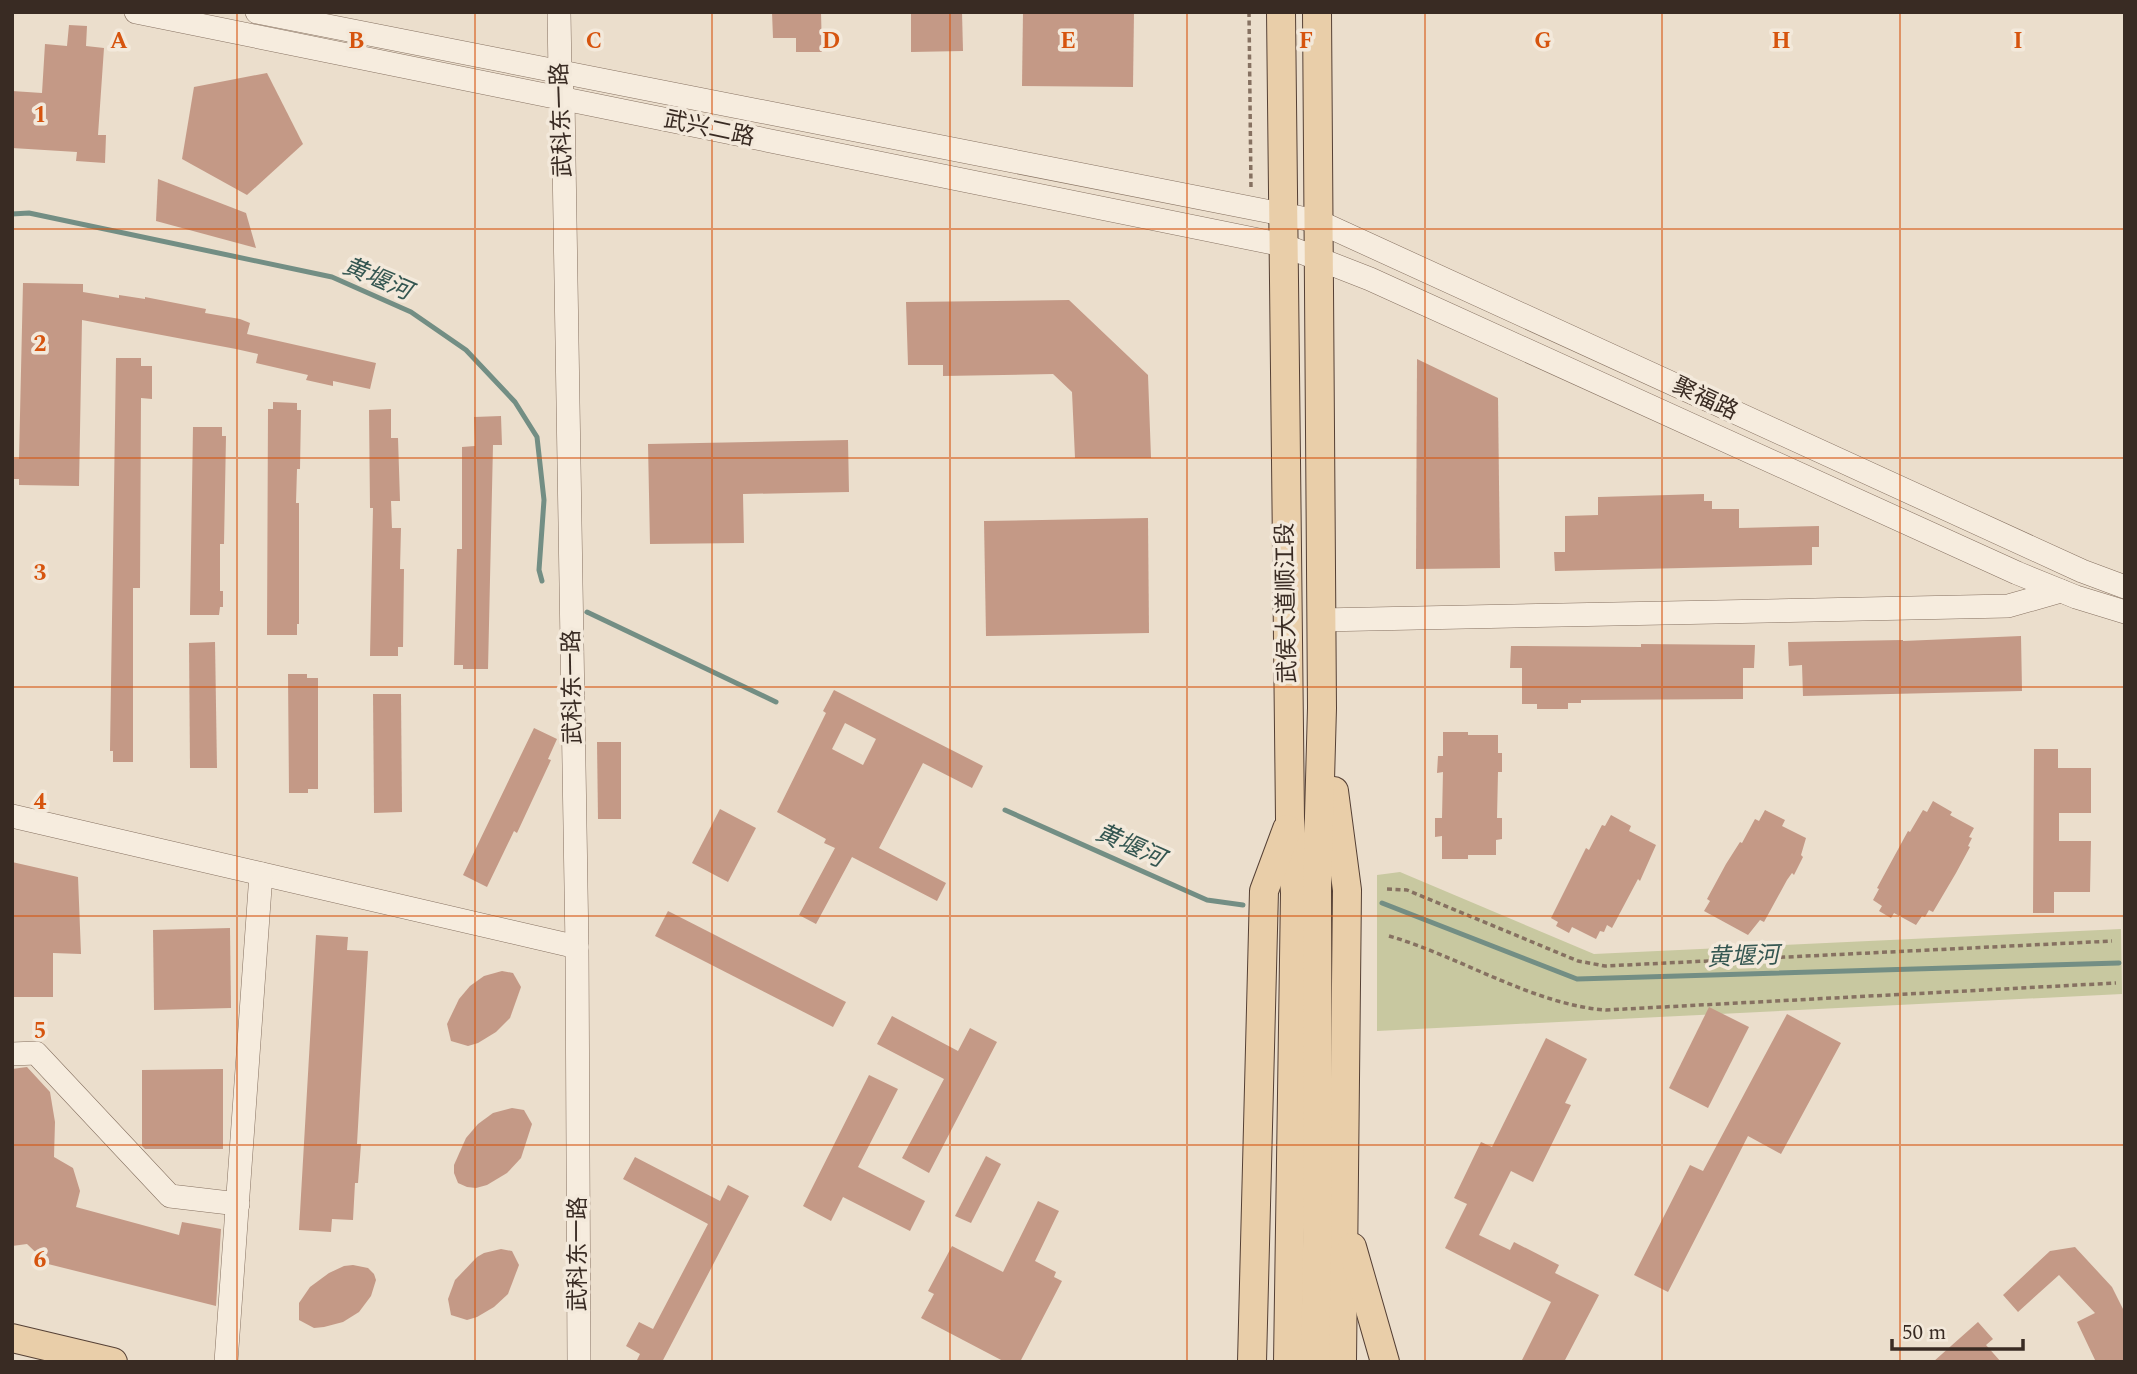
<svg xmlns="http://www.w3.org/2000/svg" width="2137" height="1374" viewBox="0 0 2137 1374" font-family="Spectral,'Noto Sans SC',serif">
	<rect width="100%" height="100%" fill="#ebdecc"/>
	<!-- green -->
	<path fill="#c8c8a0" d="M1400,872L1594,954L2121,929L2122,994L1377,1031V875Z"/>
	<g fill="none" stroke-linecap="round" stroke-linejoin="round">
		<!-- stream -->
		<g stroke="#738e84" stroke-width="5">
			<path d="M12,214L29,213L332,277L411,312L466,350L515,402L537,437L544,500L539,570L542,581"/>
			<path d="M587,612L776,702"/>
			<path d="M1005,810L1207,900L1243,905"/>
			<path d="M1382,903L1577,979L2119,963"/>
		</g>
	</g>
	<!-- building -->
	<g fill="#c49986" fill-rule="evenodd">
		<path d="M772,12H821L822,52H796V38H773Z"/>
		<path d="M911,12H962L963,51L911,52Z"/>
		<path d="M1023,12H1134L1133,87L1022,86Z"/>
		<path d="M69,25L87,26L86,46L104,48L98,135H106L105,163L76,161L77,152L12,148V91L42,93L45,44L67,46Z"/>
		<path d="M267,73L303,144L247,195L182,159L194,87Z"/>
		<path d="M158,179L246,213L256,248L156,221Z"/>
		<path d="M23,283L83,284V292L119,298V295L145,299V297L206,309L205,313L240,319L250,323L247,334L376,363L370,389L333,381V386L306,380L308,375L256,363L258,354L236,349L82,320L79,486L19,485V479H12V459H19Z"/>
		<path d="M1069,300L1148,375L1151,458H1075L1072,392L1053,374L943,376V365H908L906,302Z"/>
		<path d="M116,358H141V366H152V399L141,398L140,588H133V762H113V751H110Z"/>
		<path d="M1417,359L1498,398L1500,568L1416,569Z"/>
		<path d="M273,402L297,403V410H301L300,469H297L296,503H299V624H297V635H267L268,409H273Z"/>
		<path d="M391,409V438H398L400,501H391L392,528H401L400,569H404L403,647H398V656H370L373,508H370L369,410Z"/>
		<path d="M501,416L502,445H493L488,669H463V665H454L457,549H462V447L475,446L474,417Z"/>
		<path d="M193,427H222V436H226L224,544H220V591H223V607H220L219,615H190Z"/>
		<path d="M848,440L849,492L743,494L744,543L650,544L648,444Z"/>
		<path d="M1704,494V501H1712V509H1739V528L1819,526V547H1812V565L1555,571L1554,552H1565V516L1598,515V497Z"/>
		<path d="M1148,518L1149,633L986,636L984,521Z"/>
		<path d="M2021,636L2022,691L1803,696L1802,665L1789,666L1788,642L1903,640V641Z"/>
		<path d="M215,642L217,768H190L189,643Z"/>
		<path d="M1641,644L1755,645L1754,668H1743V699L1581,700V703H1568V709H1537V704H1522V668H1510L1511,646L1641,647Z"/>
		<path d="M288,674H307V678H318V789H308V793H289Z"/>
		<path d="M834,690L983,766L972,788L923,763L879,848L946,883L937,901L852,857L816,924L799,915L835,848L824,843L826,839L777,812L826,713L823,711ZM845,723L876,739L863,765L832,749Z"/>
		<path d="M373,694H401L402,812L374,813Z"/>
		<path d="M534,728L557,739L548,759L551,760L517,833L514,831L487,887L463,875Z"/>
		<path d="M1443,732H1468V735H1498V753H1502V772H1498L1497,818H1502V839L1496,840V855H1468V859H1442V836L1435,837V818H1442L1443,772L1437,773L1438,756H1443Z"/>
		<path d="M597,742H621V819H598Z"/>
		<path d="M2034,749H2058V768H2091V813H2059V841H2091L2090,892H2054V913H2033Z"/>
		<path d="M1933,801L1952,812L1950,815L1974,828L1969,837L1972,838L1968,846L1970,847L1956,873L1933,912L1929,910L1925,917L1922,916L1916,925L1894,913L1891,918L1879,911L1882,906L1873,900L1879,889L1877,888L1908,831L1910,832L1923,810L1927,812Z"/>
		<path d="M720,809L756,828L728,882L692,863Z"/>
		<path d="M1765,810L1785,820L1782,826L1806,838L1801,855L1803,857L1794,875L1792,873L1787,880L1764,922L1760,920L1748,935L1704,911L1710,901L1707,899L1726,864L1740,842L1742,843L1755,819L1759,821Z"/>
		<path d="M1611,815L1631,826L1629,831L1656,845L1640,881L1638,879L1612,928L1607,925L1604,932L1600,931L1596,939L1572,927L1569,933L1556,926L1558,922L1551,918L1586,848L1589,850L1602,825L1605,826Z"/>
		<path d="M12,862L78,877L81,954L53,953V997H12Z"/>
		<path d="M668,911L846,1002L833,1027L655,936Z"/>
		<path d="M230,928L231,1008L154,1010L153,930Z"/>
		<path d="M316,935L348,937L347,950L368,951L357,1144H361L358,1183H355L353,1220L332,1219L331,1232L299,1230Z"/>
		<path d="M502,971L513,973L521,987L510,1018L496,1032L478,1043L468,1046L451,1041L447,1024L459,999L470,986L484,976Z"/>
		<path d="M1709,1007L1749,1027L1708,1108L1669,1088Z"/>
		<path d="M1787,1014L1841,1043L1781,1154L1748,1136L1668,1292L1634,1275L1690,1165L1703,1171Z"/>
		<path d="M892,1016L958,1051L970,1028L997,1042L929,1173L902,1158L944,1079L877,1044Z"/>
		<path d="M1546,1038L1587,1059L1565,1103L1571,1105L1533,1182L1511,1171L1479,1235L1510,1250L1514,1242L1559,1265L1555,1273L1599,1295L1564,1362H1521L1551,1302L1445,1248L1467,1204L1454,1198L1481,1142L1492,1147Z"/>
		<path d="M27,1067L50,1092L55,1122L54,1157L73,1168L80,1191L76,1207L179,1235L182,1222L221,1229L216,1306L48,1264L27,1244L12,1246V1069Z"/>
		<path d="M223,1069V1149H145L142,1146V1070Z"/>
		<path d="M869,1075L898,1089L858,1167L925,1201L910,1231L843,1197L831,1221L803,1206Z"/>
		<path d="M512,1108L524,1110L532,1124L521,1158L507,1173L487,1185L476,1188L467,1187L458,1183L454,1173V1165L466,1138L478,1124L493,1113Z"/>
		<path d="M986,1156L1001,1164L971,1223L955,1216Z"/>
		<path d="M635,1157L720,1201L728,1185L749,1196L662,1362H636L640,1354L626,1346L639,1322L653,1329L708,1224L623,1179Z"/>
		<path d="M1038,1201L1059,1211L1035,1261L1056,1272L1054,1277L1062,1281L1020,1362H1005L921,1318L934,1294L928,1291L952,1246L1003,1272Z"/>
		<path d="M2075,1247L2112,1287L2125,1313V1362H2096L2077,1322L2095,1313L2059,1275L2018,1312L2003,1295L2050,1251Z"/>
		<path d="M501,1249L512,1251L519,1265L508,1294L494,1307L477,1317L467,1320L451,1315L448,1299L455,1280L477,1257L484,1253Z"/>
		<path d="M353,1265L368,1268L374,1274L376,1280L371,1296L359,1312L343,1322L324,1327L314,1328L299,1320V1303L310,1287L329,1273L344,1266Z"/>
		<path d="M1978,1322L1993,1339L1986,1345L2001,1362H1933Z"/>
	</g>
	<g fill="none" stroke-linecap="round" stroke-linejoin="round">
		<defs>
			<g id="minor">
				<path d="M136,12L1283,245L1370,279L2017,573L2076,597L2125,612"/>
				<path d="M257,12L1317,221L2082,571L2125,587"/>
				<path d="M559,12L560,74L563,99L577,947L579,1362"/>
				<path d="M1321,620L2008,606L2061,591"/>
				<path d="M12,816L577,947"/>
				<path d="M12,1054L36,1053L170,1196L238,1204"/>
				<path d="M226,1362L261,874"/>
			</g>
			<g id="major">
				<path d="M1281,12L1290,819L1295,893L1288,1362"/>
				<path d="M1334,791L1347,890L1342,1362"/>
				<path d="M1352,1247L1385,1362"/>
				<path d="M12,1338L113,1362"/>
				<path d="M1252,1362L1264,891L1287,829"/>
				<path d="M1315,1362L1318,1192L1317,888L1322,708L1317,12"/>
			</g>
		</defs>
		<!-- minor casing -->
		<use href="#minor" stroke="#867161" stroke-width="24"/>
		<!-- major casing -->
		<use href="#major" stroke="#554035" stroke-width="30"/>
		<!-- path -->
		<g stroke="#867161" stroke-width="3.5" stroke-dasharray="5 3.5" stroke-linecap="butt">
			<path d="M1249,12L1251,189"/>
			<path d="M1387,889L1407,890L1578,961L1605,966L2112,941"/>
			<path d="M1389,936C1459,956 1534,1005 1606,1010L2116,983"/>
		</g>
		<!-- minor -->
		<use href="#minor" stroke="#f6ecde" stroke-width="23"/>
		<!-- major -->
		<use href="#major" stroke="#e9cea9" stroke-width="28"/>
	</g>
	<!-- grid -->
	<path fill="none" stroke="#d6540e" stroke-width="2" stroke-opacity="0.55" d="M237,12V1362M475,12V1362M712,12V1362M950,12V1362M1187,12V1362M1425,12V1362M1662,12V1362M1900,12V1362M12,229H2125M12,458H2125M12,687H2125M12,916H2125M12,1145H2125"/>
	<g text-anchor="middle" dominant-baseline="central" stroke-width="7" stroke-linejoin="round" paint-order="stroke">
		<!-- street labels -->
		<g font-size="23" fill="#392b23" stroke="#f3e9db">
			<text transform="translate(562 120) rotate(-92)">武科东一路</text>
			<text transform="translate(709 129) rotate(12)">武兴二路</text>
			<text transform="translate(1705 399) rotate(25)">聚福路</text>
			<text transform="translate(1287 603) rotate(-91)">武侯大道顺江段</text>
			<text transform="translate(573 687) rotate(-91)">武科东一路</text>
			<text transform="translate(578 1254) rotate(-90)">武科东一路</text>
		</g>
		<!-- water labels -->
		<g font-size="24" font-style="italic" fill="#345651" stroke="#f3e9db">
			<text transform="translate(377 279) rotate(23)">黄堰河</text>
			<text transform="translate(1130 846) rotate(24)">黄堰河</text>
			<text transform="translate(1743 957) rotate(-2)">黄堰河</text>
		</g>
	</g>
	<g font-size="23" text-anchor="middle" font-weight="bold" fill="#d6540e" stroke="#f3e9db" stroke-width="7" stroke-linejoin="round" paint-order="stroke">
		<text x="119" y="48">A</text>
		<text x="356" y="48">B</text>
		<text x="594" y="48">C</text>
		<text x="831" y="48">D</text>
		<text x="1068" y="48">E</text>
		<text x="1306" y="48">F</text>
		<text x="1543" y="48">G</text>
		<text x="1781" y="48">H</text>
		<text x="2018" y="48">I</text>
		<text x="40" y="122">1</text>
		<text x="40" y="351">2</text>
		<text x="40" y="580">3</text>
		<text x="40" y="809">4</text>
		<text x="40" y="1038">5</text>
		<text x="40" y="1267">6</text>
	</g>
	<!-- border -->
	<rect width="2137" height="1374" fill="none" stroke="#392b23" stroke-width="28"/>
	<!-- scale -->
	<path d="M1892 1339v10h131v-10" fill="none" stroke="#392b23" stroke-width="3.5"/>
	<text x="1902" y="1339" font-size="21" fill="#392b23" stroke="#f3e9db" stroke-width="5" paint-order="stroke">50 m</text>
</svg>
